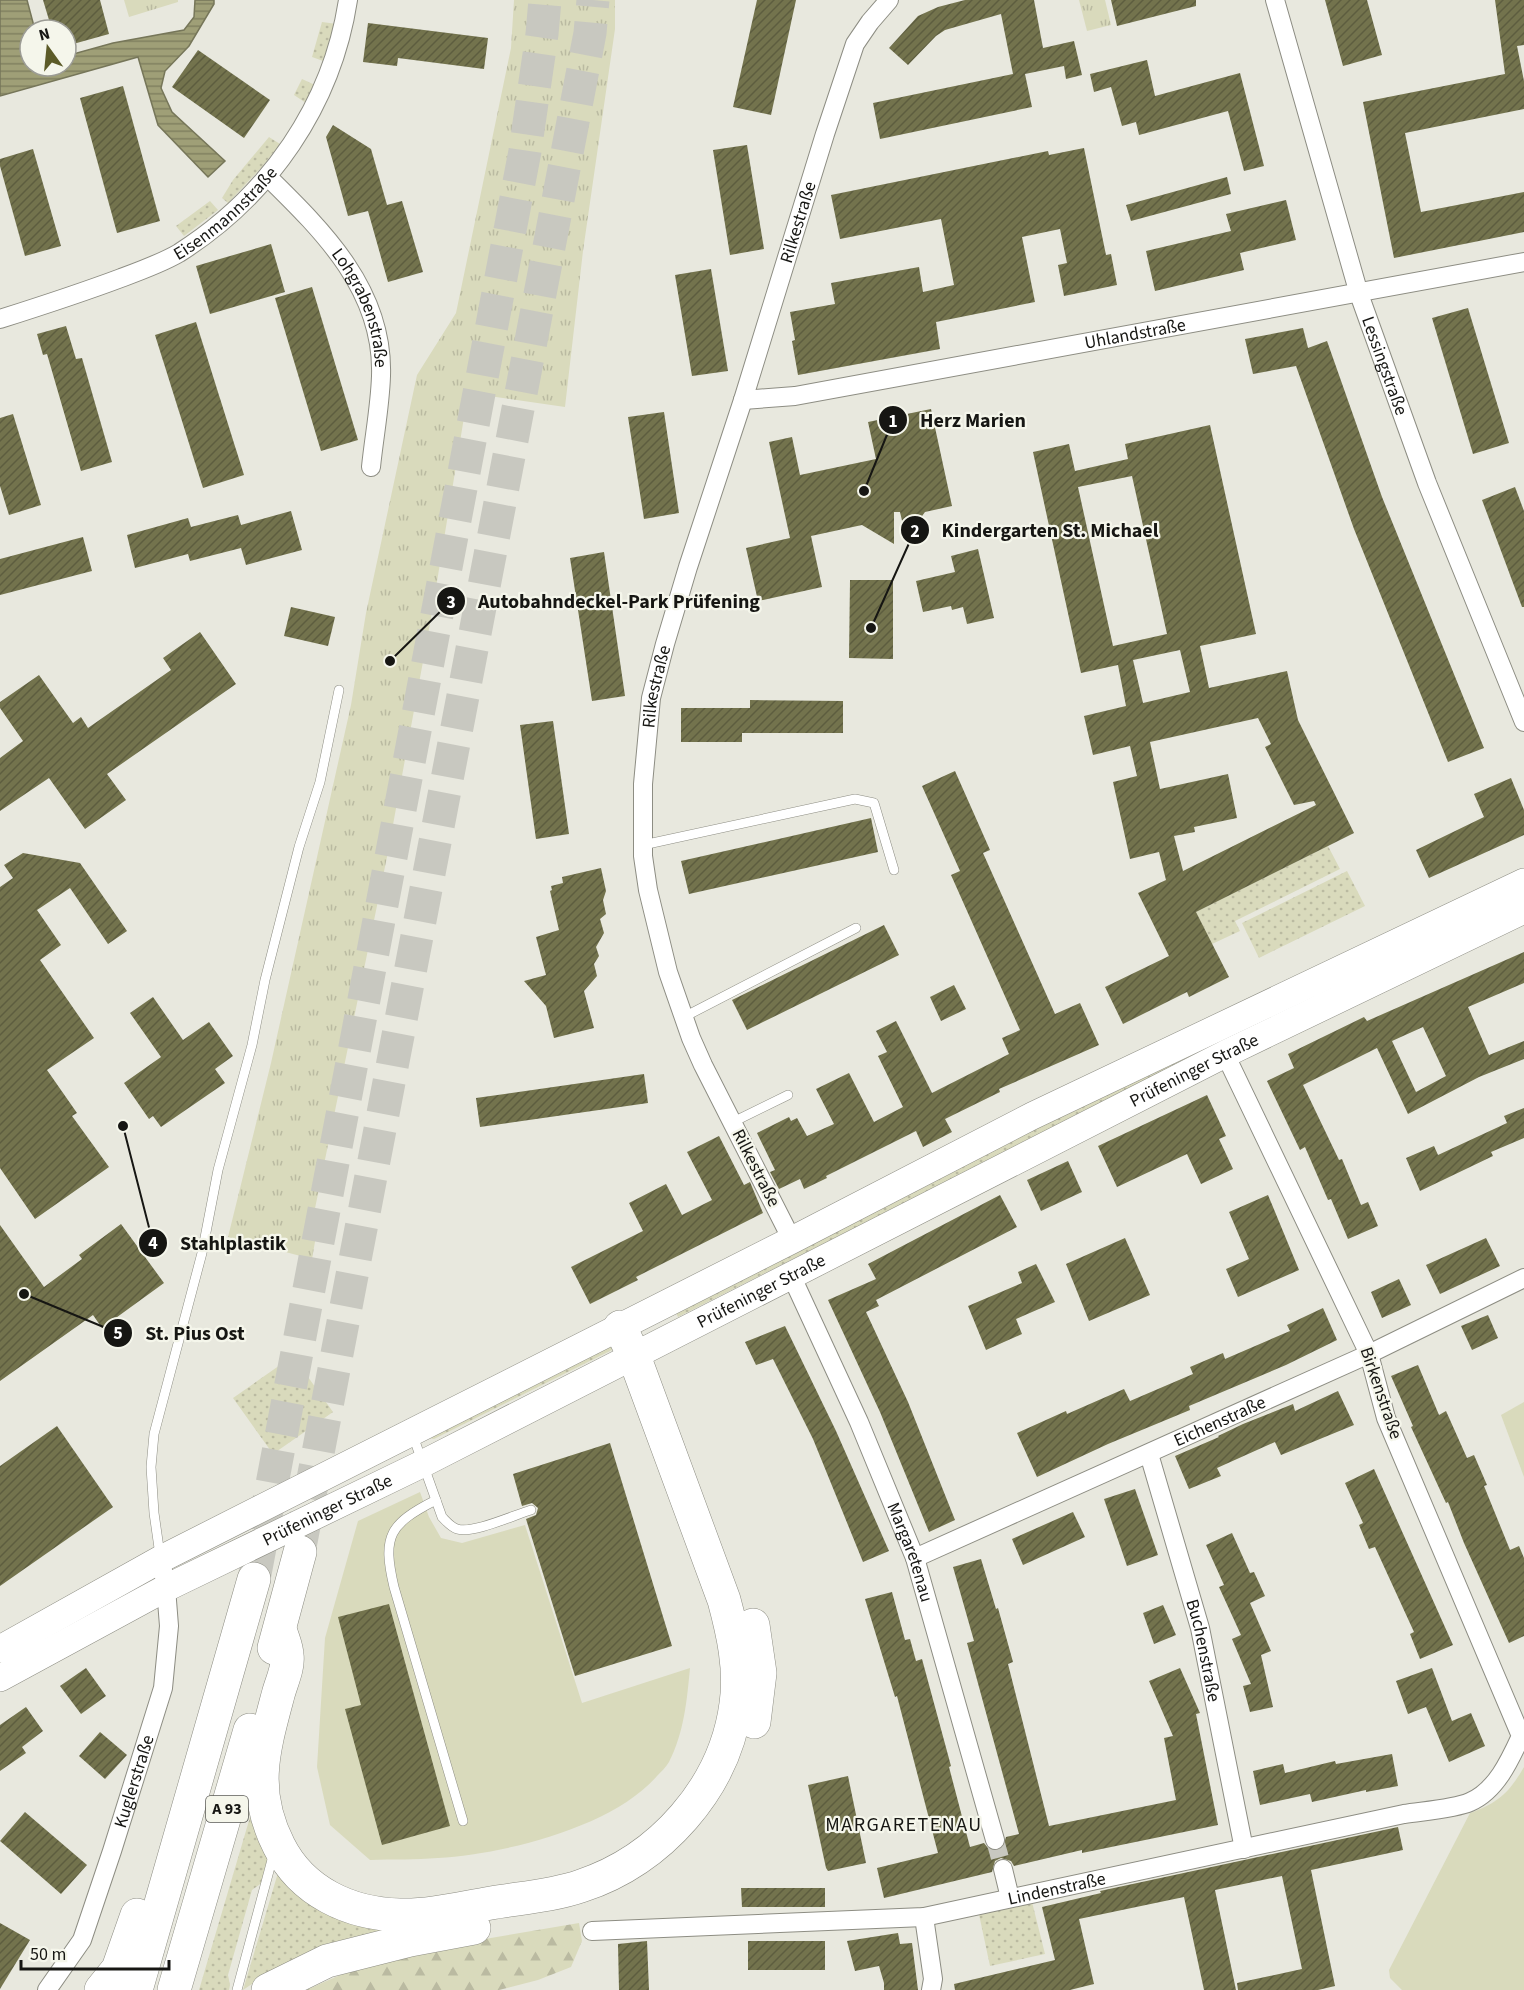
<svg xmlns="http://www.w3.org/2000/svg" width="1524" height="1990" viewBox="0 0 1524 1990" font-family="'Source Sans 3',sans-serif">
	<defs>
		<pattern id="grass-dots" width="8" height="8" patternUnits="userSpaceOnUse" patternTransform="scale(1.5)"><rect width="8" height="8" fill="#d9dabc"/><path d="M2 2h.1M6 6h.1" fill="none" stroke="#babaa1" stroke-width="1.8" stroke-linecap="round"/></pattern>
		<pattern id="forest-firs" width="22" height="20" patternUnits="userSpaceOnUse" patternTransform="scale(1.5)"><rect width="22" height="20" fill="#d9dabc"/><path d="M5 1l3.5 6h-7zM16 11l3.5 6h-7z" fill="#babaa1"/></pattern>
		<pattern id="park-tufts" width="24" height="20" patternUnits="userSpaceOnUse" patternTransform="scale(1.5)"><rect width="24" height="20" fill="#d9dabc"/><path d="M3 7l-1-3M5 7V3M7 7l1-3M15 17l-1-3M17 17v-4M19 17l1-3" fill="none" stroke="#babaa1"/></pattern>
		<pattern id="water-rules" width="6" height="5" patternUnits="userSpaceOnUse" patternTransform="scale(1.5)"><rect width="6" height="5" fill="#9f9f77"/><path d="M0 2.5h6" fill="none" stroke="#818160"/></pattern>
		<pattern id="building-hatch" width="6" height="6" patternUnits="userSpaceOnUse" patternTransform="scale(1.5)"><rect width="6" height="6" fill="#73734d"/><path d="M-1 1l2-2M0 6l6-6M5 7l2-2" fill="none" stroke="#5d5d3f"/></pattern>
	</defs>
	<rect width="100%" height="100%" fill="#e8e8de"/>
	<!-- grass -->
	<g fill="url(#grass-dots)">
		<path d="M322,22L337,24L326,62L312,57Z"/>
		<path d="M302,79L315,85L306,103L294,95Z"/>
		<path d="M269,137L280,144L261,168L228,203L222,198L233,180Z"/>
		<path d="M210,201L218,210L184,236L176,226Z"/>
		<path d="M1328,846L1340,869L1235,921L1240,931L1212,944L1196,912Z"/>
		<path d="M1347,871L1365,906L1259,958L1242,923Z"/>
		<path d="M1524,890L678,1317L676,1313L934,1182L958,1165Z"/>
		<path d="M607,1342L620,1346L434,1439L423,1437Z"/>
		<path d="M293,1356L333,1412L273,1454L233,1398Z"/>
		<path d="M253,1807L269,1854L263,1882L252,1890L228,1975L230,1985L229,1990H199Z"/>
		<path d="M280,1866L431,1925L264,1976L243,1990Z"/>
		<path d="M1030,1894L1045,1954L990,1966L977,1905Z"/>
	</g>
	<!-- forest -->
	<path fill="url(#forest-firs)" d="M579,1923L582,1941L571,1967L538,1980L499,1990H306L370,1962L473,1941Z"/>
	<!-- park -->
	<g fill="url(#park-tufts)">
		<path d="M124,0H178V2L129,17Z"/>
		<path d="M514,0H615V29L583,251L565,407L468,393L431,618L388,852L311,1228L317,1230L312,1259L228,1237L271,1063L351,705L366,613L417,375L456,313L511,48Z"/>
		<path d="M1079,0H1105L1111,25L1087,31Z"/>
	</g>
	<!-- garden -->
	<g fill="#d9dabc">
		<path d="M1524,1402V1477L1501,1415Z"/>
		<path d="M420,1492L429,1517L441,1538L462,1543L525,1525L582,1703L690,1668C687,1700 684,1733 669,1762C666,1767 661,1772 657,1776C613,1827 505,1854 438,1858C416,1860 392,1859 370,1860L330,1825L317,1767L325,1638L358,1521Z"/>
		<path d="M1524,1767V1990H1402L1390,1978L1389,1970L1470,1813C1498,1803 1509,1793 1524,1767Z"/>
	</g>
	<!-- water -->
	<path fill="url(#water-rules)" stroke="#767659" stroke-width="1.5" d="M0,0H27L35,30H30V66H66V56L113,43L184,30L194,17L195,0H214V4L189,46L165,71L161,88L172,112L225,161L208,177L158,125L138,57L0,96Z"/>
	<!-- building -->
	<g fill="url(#building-hatch)" fill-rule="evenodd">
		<path d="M43,0H100L109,34L66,46V30H52Z"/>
		<path d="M757,0H796L771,115L733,107Z"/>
		<path d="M965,0H1034L1043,48L1074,41L1082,75L1066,79L1064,66L1025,74L1032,107L880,139L873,103L1013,74L1001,14L945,30L936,36L908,65L889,48L918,16L938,7Z"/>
		<path d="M1111,0H1196V6L1117,26Z"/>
		<path d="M1325,0H1367L1382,55L1343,66Z"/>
		<path d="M1495,0H1524V45L1517,46L1524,81V109L1405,133L1421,212L1524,192V232L1394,258L1363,102L1505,74Z"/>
		<path d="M368,23L488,38L484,69L398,58L397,66L363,62Z"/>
		<path d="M198,50L270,100L244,138L172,87Z"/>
		<path d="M1147,60L1155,96L1240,73L1264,166L1244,171L1228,111L1139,135L1136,122L1122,126L1111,87L1094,92L1090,74Z"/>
		<path d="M123,86L160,221L117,233L80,98Z"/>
		<path d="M333,125L371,149L387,205L402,201L423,272L388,282L368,211L348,216L326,137Z"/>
		<path d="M747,145L764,249L730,255L713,150Z"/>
		<path d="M1084,148L1106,255L1111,254L1117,285L1064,296L1058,265L1067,263L1060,229L1022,237L1035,302L936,322L940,349L798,375L792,341L795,340L790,312L835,304L831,283L919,267L923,292L954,285L941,219L840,239L831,195L1048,151L1049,155Z"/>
		<path d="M33,149L61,246L25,256L0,166V159Z"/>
		<path d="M1227,177L1231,194L1131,221L1126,205Z"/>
		<path d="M1286,200L1296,240L1240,253L1244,270L1155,291L1146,251L1231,231L1226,214Z"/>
		<path d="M271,244L285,292L210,314L196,266Z"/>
		<path d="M711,269L728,371L692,376L675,275Z"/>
		<path d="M312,287L358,440L321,451L275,298Z"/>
		<path d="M1468,308L1509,443L1473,454L1432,318Z"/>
		<path d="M196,322L244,475L203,488L155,335Z"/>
		<path d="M66,326L76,359L82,358L112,462L81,471L47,354L43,355L37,334Z"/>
		<path d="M1303,328L1308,348L1327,341L1382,497L1484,748L1448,762L1354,529L1296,366L1253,374L1245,339Z"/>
		<path d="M931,409L952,506L925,512L906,538L900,512H894V544L862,525L811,536L822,587L758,601L746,548L790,538L769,442L792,437L800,475L876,459L868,422Z"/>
		<path d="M664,412L679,513L644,519L628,417Z"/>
		<path d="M13,414L41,505L9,515L0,486V418Z"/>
		<path d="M1210,425L1256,634L1200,646L1209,688L1287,671L1298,720L1354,833L1196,912L1229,977L1189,997L1187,992L1123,1024L1105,987L1169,956L1138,893L1166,880L1159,852L1130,859L1113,782L1137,776L1130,746L1093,755L1084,716L1126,706L1118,665L1081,673L1033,452L1069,444L1075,471L1128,459L1125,444ZM1132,476L1167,634L1113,646L1078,487ZM1180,650L1190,692L1143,703L1133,660ZM1258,718L1271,744L1265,747L1294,805L1314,801L1316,805L1183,871L1174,836L1195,832L1194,827L1237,818L1228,774L1160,789L1150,742Z"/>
		<path d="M1515,487L1524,511V607H1522L1482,500Z"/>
		<path d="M291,511L302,550L246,565L241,548L190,561L188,554L135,568L127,535L188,518L191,527L238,515L241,525Z"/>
		<path d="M83,537L92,571L0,595V559Z"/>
		<path d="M978,549L994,618L967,624L963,607L952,610L951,606L923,612L916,581L955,572L951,556Z"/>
		<path d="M604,552L625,696L592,701L570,558Z"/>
		<path d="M850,580H893V659L849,658Z"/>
		<path d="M291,607L335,617L328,646L284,636Z"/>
		<path d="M200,632L236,684L107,774L126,800L85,829L49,778L0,811V758L23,741L0,708V702L39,675L73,723L81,717L88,728L171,670L163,658Z"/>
		<path d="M750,700L843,701V733H742V742H681V708H750Z"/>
		<path d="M553,721L569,834L536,839L520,725Z"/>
		<path d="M955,771L990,850L983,853L1055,1014L1080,1003L1099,1045L999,1089L1000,1092L945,1119L952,1132L923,1147L916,1131L826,1176L827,1178L804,1189L800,1179L779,1189L770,1172L775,1170L757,1133L789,1117L791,1121L797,1118L807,1136L834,1124L816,1089L849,1073L874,1122L903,1107L878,1056L887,1052L876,1031L896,1021L932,1093L1009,1054L1002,1038L1020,1030L951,875L960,871L922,786Z"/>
		<path d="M1511,778L1524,810V835L1429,878L1416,850L1484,817L1474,794Z"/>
		<path d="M871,818L878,852L689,894L681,861Z"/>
		<path d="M23,853L80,863L127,931L108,944L70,888L37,910L61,945L40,960L94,1038L47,1070L77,1113L72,1116L109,1167L35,1219L0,1168V887L13,878L4,865Z"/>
		<path d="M601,868L606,891L603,900L606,914L600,919L604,933L596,947L599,956L594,964L597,976L584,991L594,1028L554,1038L546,1006L524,981L546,975L536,937L559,930L550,891L552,890L551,886L563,883L562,877Z"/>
		<path d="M884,925L899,955L747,1030L732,1000Z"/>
		<path d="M1524,952V983L1468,1007L1489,1055L1524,1041V1059L1479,1077L1408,1114L1377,1048L1303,1085L1339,1160L1342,1159L1361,1205L1368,1202L1378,1226L1348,1239L1331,1199L1328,1200L1305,1147L1300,1150L1267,1081L1294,1068L1288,1054L1364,1017L1367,1021ZM1423,1027L1446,1076L1416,1092L1392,1041Z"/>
		<path d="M954,985L966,1009L941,1021L930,997Z"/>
		<path d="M153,997L183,1040L209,1022L233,1056L215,1069L225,1083L161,1127L153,1116L149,1119L124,1083L161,1057L130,1013Z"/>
		<path d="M644,1074L648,1103L480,1127L476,1098Z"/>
		<path d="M1207,1095L1226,1136L1219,1139L1233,1169L1201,1184L1187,1154L1117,1187L1098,1146Z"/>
		<path d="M1524,1108V1138L1491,1152L1493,1156L1420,1191L1406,1158L1434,1146L1438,1155L1507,1123L1504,1116Z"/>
		<path d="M719,1136L744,1185L750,1182L763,1213L636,1277L638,1280L590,1304L571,1267L643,1231L629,1203L666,1184L682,1215L712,1200L687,1152Z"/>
		<path d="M1068,1161L1082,1192L1041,1211L1027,1180Z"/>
		<path d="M1000,1195L1017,1227L876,1300L879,1306L866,1312L908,1402L955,1520L929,1532L880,1412L828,1300L876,1279L868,1264Z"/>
		<path d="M1268,1195L1299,1270L1238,1297L1226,1269L1249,1259L1229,1212Z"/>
		<path d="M121,1224L164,1283L102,1328L93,1315L0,1381V1225L44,1287L82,1259L79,1255Z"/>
		<path d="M1125,1238L1150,1295L1089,1321L1066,1264Z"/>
		<path d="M1486,1238L1500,1266L1440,1294L1426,1265Z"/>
		<path d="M1036,1264L1055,1302L1016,1319L1022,1334L986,1350L968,1306L1022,1283L1018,1272Z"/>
		<path d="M1399,1279L1411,1305L1382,1318L1371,1292Z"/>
		<path d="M1323,1308L1337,1340L1286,1365L1189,1406L1190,1410L1108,1444L1037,1477L1017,1433L1066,1411L1067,1414L1124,1389L1130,1401L1193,1374L1190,1367L1223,1353L1225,1359L1290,1331L1287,1325Z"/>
		<path d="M1488,1315L1498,1338L1472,1350L1461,1326Z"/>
		<path d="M785,1326L836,1431L889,1551L863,1562L813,1439L773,1359L756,1365L745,1342Z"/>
		<path d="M1418,1365L1439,1415L1446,1411L1467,1458L1474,1455L1487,1485L1484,1486L1510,1550L1519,1546L1524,1558V1636L1509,1643L1464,1543L1448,1502L1446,1503L1411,1427L1413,1426L1391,1376Z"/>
		<path d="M1338,1391L1354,1425L1281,1455L1275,1442L1217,1468L1221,1476L1189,1489L1175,1456L1219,1437L1218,1436L1243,1424L1293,1404L1295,1411Z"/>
		<path d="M57,1426L113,1507L0,1586V1466Z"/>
		<path d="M610,1443L672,1646L575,1676L526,1519L536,1515L538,1508L532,1503L522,1506L513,1474Z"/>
		<path d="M1374,1469L1453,1645L1420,1659L1410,1634L1414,1632L1375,1547L1369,1549L1359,1525L1363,1523L1345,1483Z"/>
		<path d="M1135,1489L1158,1555L1127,1566L1104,1499Z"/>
		<path d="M1073,1512L1085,1537L1023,1565L1012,1539Z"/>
		<path d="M1232,1533L1250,1573L1254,1572L1265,1596L1250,1603L1271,1651L1261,1655L1273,1707L1250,1712L1243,1686L1251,1684L1232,1639L1241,1635L1219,1587L1224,1585L1206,1545Z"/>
		<path d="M981,1559L996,1609L998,1608L1013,1662L1008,1664L1049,1826L1176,1800L1164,1738L1173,1736L1149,1681L1180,1668L1200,1713L1196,1714L1218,1825L1082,1853V1850L1014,1866L1011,1861L1001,1858L995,1861L992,1872L884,1898L877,1868L938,1853L897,1696L895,1697L865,1599L892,1592L905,1640L910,1639L916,1661L922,1659L951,1766L949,1767L970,1847L984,1843L988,1848L997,1851L1003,1847L1006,1837L1019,1834L967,1643L974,1641L953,1567Z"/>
		<path d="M389,1604L450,1826L382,1845L345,1709L361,1705L338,1617Z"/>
		<path d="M1163,1605L1176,1635L1154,1644L1143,1613Z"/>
		<path d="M86,1668L106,1696L81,1714L60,1686Z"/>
		<path d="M1432,1668L1452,1721L1471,1713L1485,1746L1449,1762L1426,1707L1408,1714L1396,1681Z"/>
		<path d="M26,1707L43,1731L22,1747L26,1753L0,1771V1725Z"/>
		<path d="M100,1732L127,1755L105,1779L79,1756Z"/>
		<path d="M1392,1754L1398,1786L1366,1792V1790L1312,1802L1310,1794L1260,1805L1253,1771L1283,1764L1285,1773L1335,1761L1336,1764Z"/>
		<path d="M848,1776L866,1863L828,1871L826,1868L808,1785Z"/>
		<path d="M25,1812L87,1865L61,1894L0,1841Z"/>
		<path d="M1398,1827L1403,1850L1311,1870L1335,1986L1318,1990H1238L1237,1983L1302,1969L1282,1876L1215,1890L1236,1990H1204L1184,1897L1079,1919L1094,1984L1070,1990H955L954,1984L1055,1960L1042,1907L1101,1893L1100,1891Z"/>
		<path d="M741,1888H825V1907H742Z"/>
		<path d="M0,1923L30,1940L0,1989Z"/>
		<path d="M898,1933L900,1944L912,1943L918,1990H884V1983L879,1966L855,1971L847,1941Z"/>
		<path d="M647,1941L649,1990H619L618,1944Z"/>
		<rect x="748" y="1941" width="77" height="29"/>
	</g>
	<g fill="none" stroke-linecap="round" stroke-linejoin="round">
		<!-- street-tunnel -->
		<path stroke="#c8c8c0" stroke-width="18" stroke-dasharray="18 9" stroke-linecap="butt" d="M995,1840L1003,1869"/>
		<!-- highway-tunnel -->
		<g stroke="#c8c8c0" stroke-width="33" stroke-dasharray="33 16" stroke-linecap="butt">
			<path d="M300,1547L590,33L593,0"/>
			<path d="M254,1579L525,151L542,34L545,0"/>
		</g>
		<defs>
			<g id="lane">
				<path d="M643,845L855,799L874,803L894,870"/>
				<path d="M684,1017L856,928"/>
				<path d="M733,1122L788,1095"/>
				<path d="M412,1433L442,1517C447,1522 451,1527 457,1529C473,1534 514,1515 531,1510"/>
				<path d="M436,1500C389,1524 382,1536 394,1587L463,1821"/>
				<path d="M160,1555L154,1513L151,1467L154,1434L202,1253L218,1170L252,1045L265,980L299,847L320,782L339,690"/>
				<path d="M237,1990L273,1856"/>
			</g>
			<g id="street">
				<path id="s1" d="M1275,0L1359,294L1427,483L1524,722"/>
				<path id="s2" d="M268,177C324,232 384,291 381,376C380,407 374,437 371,467"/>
				<path id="s3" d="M0,319C41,306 81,293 121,278C140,271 162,263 179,253C269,196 332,105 348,0"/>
				<path id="s4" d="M743,400L795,396L1524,262"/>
				<path id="s5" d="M792,1240L703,1065L691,1038L668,972L648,890L643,856V784L651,698L665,644L688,567L743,400L825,134L855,44L870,22L889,0"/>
				<path id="s6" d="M791,1275L859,1422L915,1558L995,1840"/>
				<path id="s7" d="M1149,1454L1200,1628L1244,1849"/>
				<path id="s8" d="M915,1558L1369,1354L1524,1278"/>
				<path d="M1003,1869L1010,1898"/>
				<path d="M924,1917L933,1979L931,1990"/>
				<path id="s9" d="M592,1931L924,1917L1404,1814C1423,1811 1454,1809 1470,1802C1496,1791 1510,1760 1521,1736L1386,1418L1369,1354L1225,1054"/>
				<path id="s10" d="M47,1990L82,1940L112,1851L163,1688L169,1626L166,1588L161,1559"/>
			</g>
			<g id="secondary">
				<path d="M0,1649L161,1559L792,1240L1032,1116L1524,882"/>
				<path id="s11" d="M0,1678L166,1588L424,1463L1225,1054L1524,910"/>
			</g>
			<g id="highway">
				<path d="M753,1625L760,1673L754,1722"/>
				<path d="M280,1629C282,1637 287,1647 287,1655C289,1667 281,1683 278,1695C263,1751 251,1791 279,1846C302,1892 350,1914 400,1915C430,1916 461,1908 491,1903C520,1898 552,1896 581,1886C660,1860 725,1788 736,1704C741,1669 733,1633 724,1600L634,1356L620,1327"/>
				<path d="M274,1648L300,1552"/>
				<path d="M101,1990L118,1969L137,1915"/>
				<path d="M136,1990L254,1579"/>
				<path d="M174,1990L250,1730"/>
				<path d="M268,1990L327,1961L410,1940L474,1928"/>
			</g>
		</defs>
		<!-- lane casing -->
		<use href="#lane" stroke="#8d8d83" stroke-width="10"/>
		<!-- street casing -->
		<use href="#street" stroke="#8d8d83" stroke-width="20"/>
		<!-- secondary casing -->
		<use href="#secondary" stroke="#8d8d83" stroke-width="28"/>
		<!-- highway casing -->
		<use href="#highway" stroke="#8d8d83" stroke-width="34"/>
		<!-- lane -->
		<use href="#lane" stroke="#fff" stroke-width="9"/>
		<!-- street -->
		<use href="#street" stroke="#fff" stroke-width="18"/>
		<!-- secondary -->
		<use href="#secondary" stroke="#fff" stroke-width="27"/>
		<!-- highway -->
		<use href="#highway" stroke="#fff" stroke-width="33"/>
	</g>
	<g text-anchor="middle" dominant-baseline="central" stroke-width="4.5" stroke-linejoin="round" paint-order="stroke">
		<!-- shield labels -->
		<rect fill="#f5f6eb" stroke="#595954" stroke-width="1.5" x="206" y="1796" width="42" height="26" rx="4.5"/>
		<g font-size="16" font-weight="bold" fill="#161613">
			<text x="227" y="1809">A 93</text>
		</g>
		<!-- street labels -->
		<g font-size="18" fill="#161613" stroke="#f5f6eb">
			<text stroke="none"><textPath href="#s3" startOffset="252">Eisenmannstraße</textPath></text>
			<text stroke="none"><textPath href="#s5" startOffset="1071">Rilkestraße</textPath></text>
			<text stroke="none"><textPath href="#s2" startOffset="164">Lohgrabenstraße</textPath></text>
			<text stroke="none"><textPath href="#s4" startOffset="398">Uhlandstraße</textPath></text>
			<text stroke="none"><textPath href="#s1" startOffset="382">Lessingstraße</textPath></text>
			<text stroke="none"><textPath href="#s5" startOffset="585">Rilkestraße</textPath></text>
			<text stroke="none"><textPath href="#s11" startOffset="1340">Prüfeninger Straße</textPath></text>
			<text transform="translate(756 1168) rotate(63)">Rilkestraße</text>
			<text stroke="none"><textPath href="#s11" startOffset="854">Prüfeninger Straße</textPath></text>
			<text transform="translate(1381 1393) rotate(71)">Birkenstraße</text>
			<text stroke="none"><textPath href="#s8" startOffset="334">Eichenstraße</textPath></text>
			<text stroke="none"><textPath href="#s11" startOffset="368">Prüfeninger Straße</textPath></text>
			<text stroke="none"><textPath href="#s6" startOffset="302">Margaretenau</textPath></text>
			<text stroke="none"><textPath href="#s7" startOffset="204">Buchenstraße</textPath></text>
			<text stroke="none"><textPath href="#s10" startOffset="228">Kuglerstraße</textPath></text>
			<text stroke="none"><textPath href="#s9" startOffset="468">Lindenstraße</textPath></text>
		</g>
		<!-- neighbourhood labels -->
		<g font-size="20" letter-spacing="1.5" fill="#161613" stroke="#f5f6eb">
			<text x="904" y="1825">MARGARETENAU</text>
		</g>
	</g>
	<!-- callouts -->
	<path fill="none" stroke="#161613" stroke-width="2" d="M864 491L893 420M871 628L915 530M390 661L451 601M123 1126L153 1243M24 1294L118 1333"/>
	<g fill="#161613" stroke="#f5f6eb" stroke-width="2">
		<circle cx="864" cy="491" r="6"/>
		<circle cx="871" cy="628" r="6"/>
		<circle cx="390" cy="661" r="6"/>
		<circle cx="123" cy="1126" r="6"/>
		<circle cx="24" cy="1294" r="6"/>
		<circle cx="893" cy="420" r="15"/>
		<circle cx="915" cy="530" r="15"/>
		<circle cx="451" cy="601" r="15"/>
		<circle cx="153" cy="1243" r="15"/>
		<circle cx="118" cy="1333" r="15"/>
	</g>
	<g font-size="18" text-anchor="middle" font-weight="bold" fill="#fff">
		<text x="893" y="427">1</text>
		<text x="915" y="537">2</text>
		<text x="451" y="608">3</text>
		<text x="153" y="1249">4</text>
		<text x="118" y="1339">5</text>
	</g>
	<g font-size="20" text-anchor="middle" font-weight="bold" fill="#161613" stroke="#f5f6eb" stroke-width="4.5" stroke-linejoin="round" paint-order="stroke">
		<text x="973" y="427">Herz Marien</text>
		<text x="1050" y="537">Kindergarten St. Michael</text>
		<text x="619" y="608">Autobahndeckel-Park Prüfening</text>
		<text x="233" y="1250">Stahlplastik</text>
		<text x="195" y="1340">St. Pius Ost</text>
	</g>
	<!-- north arrow -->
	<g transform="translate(48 48) rotate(345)"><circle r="28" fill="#f5f6eb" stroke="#9c9c95" stroke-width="1.5"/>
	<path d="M0-4.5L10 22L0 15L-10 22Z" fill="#5c5b28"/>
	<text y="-9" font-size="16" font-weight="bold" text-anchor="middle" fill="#161613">N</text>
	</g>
	<!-- scale -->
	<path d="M21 1960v9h148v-9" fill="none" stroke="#161613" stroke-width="3"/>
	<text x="30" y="1960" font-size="18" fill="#161613" stroke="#f5f6eb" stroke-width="4.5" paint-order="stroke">50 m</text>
</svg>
